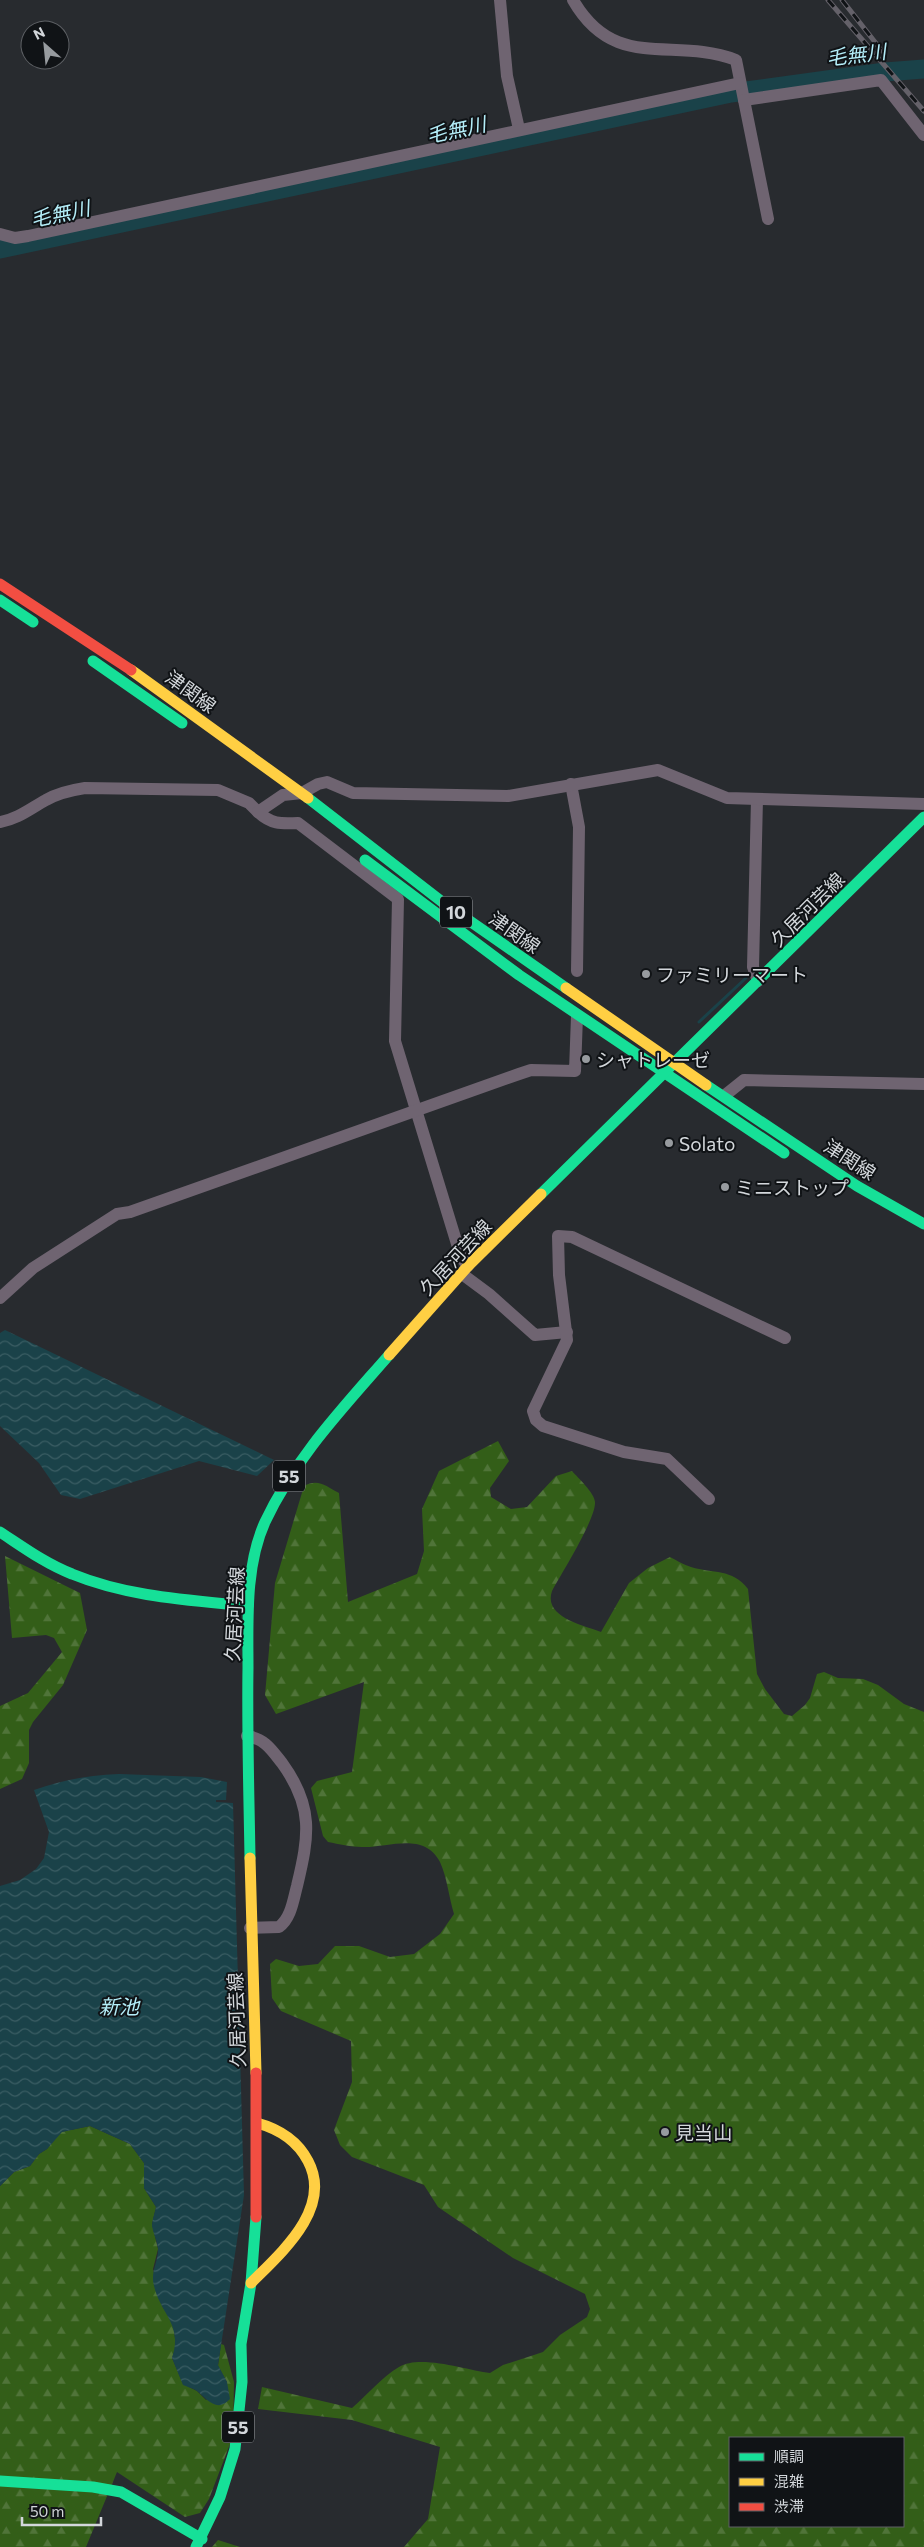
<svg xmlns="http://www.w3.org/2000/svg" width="924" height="2547" viewBox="0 0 924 2547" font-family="Commissioner,'Noto Sans JP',sans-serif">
	<defs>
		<pattern id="forest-firs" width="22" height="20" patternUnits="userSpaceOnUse" patternTransform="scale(1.25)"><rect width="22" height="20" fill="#335e18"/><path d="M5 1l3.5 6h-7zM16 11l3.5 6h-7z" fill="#507439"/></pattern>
		<pattern id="water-waves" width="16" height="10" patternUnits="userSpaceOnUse" patternTransform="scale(1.25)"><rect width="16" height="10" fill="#1a4249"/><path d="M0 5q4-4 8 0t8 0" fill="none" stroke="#3a5d63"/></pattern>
	</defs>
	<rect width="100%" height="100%" fill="#282b2f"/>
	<!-- forest -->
	<g fill="url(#forest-firs)" fill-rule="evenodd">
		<path d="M498,1441L509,1461L490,1488L491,1497L511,1509L527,1507L556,1476L572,1471C578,1478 594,1492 595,1502C596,1519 561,1574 552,1591C543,1617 583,1625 601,1632L629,1583L648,1568L670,1557C676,1560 684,1565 691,1567C713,1574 732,1568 748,1589L757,1674L765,1689L784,1714L792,1716L805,1705L810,1698L817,1674L824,1672L838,1678L863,1679L878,1685L904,1704L924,1712V2547H404L428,2519L440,2447L352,2420L258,2409L262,2387L352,2408C367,2395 382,2377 399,2367C420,2354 466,2370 490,2373L503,2365L543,2352L560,2335L587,2317L590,2309L585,2294L513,2258L438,2207L424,2185L352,2157L340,2145L334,2130L352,2082L351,2041L281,2011L272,1998L270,1964L276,1959L299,1966L318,1964L335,1946H359L390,1957L414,1954L440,1934L454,1914C449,1898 447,1877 440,1862C424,1831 388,1848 362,1847C351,1847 339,1844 328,1842L323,1836L311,1788L317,1781L352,1772L364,1682L276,1714L265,1695L275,1583L304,1486C318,1478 326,1486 339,1493L348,1602L417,1574L424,1551L422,1509L439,1471ZM903,2438V2526H730V2438Z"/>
		<path d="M5,1556L80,1593L87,1630L63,1685L33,1722L29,1730V1763L22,1779L0,1789V1706L28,1693L62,1652L54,1638L46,1635L12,1638Z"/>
		<path d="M90,2126L130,2144L144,2163V2188L156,2207L152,2224L158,2249L153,2269L162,2306L173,2323L176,2346L172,2358L183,2384L197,2391L206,2400L227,2382L218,2366L221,2344L224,2345L234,2382L233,2436L209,2499L200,2513L185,2517L117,2472L86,2547H0V2186L14,2172L30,2166L39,2154L47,2149L61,2132Z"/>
		<path d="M218,2540L240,2547H212Z"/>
	</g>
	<!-- water -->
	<g fill="url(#water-waves)">
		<path d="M5,1330L274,1460L257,1476L199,1461L80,1499L61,1495L39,1463L0,1426V1333Z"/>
		<path d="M119,1774L201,1777L227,1782L226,1800H216V1802L233,1803L244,2195L218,2365L227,2382L230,2399C217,2413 208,2400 197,2391C193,2388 187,2387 183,2385L172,2358C183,2324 161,2315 154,2286C150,2272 159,2260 158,2248C157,2240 153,2233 152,2226C152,2221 155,2212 156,2207L144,2188V2163L130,2144L90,2126L62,2132L47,2149L39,2154L30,2166L14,2172L0,2186V1886L20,1880L36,1869L44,1858L49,1832L34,1790C63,1780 88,1775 119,1774Z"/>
	</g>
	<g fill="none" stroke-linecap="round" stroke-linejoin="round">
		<!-- stream -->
		<path stroke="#1a4249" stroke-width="3" d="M699,1022L746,978"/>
		<!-- river -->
		<path stroke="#1a4249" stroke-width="19" d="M0,249L731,93L885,72L924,69"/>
		<!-- street -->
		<g stroke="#6f6471" stroke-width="12">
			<path d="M500,0L507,76L519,129"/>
			<path d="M573,0C615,73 673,36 736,60L744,100L881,80L924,135"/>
			<path d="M744,100L768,219"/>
			<path d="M0,234L15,238L28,236L740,83"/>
			<path d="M571,784L579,827L577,971"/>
			<path d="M757,799L753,967L758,981"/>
			<path d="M0,822C18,819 31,808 46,800C58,793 72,790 85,788L218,790L249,803L258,812"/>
			<path d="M724,1096L744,1080L924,1084"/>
			<path d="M468,1266L461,1257L395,1041L398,899L298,823C280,824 271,824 258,812L283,795L302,793L318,784L327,782L353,793L508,796L658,770L727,798L924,804"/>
			<path d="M462,1274L489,1294L535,1335L567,1332"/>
			<path d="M0,1298L33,1268L117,1214L130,1212L519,1074L531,1070L575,1071L577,1016"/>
			<path d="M709,1499L667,1459L624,1452L543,1426L536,1420L533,1411L567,1340L559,1275L558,1236L572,1237L785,1338"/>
			<path d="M247,1736C265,1739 271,1749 282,1763C314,1807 309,1836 297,1886C293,1901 291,1918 279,1927L250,1928"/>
		</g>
		<!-- fast -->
		<g stroke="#16e098" stroke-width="11">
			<path d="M0,600L33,622"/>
			<path d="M93,661L182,723"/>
			<path d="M308,798L441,901L566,988"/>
			<path d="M365,860L519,975L784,1153"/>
			<path d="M706,1085L857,1186L924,1224"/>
			<path d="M541,1194L924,817"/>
			<path d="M0,1532C23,1547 46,1564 72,1574C128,1597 189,1600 248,1606"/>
			<path d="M250,1858C249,1795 247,1732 248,1668C248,1621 245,1566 265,1522C295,1458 343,1408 389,1355"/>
			<path d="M0,2481L93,2487L121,2492L202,2539"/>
			<path d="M196,2547L220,2497L235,2449L242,2382L241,2344L251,2283L256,2217"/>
		</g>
		<!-- slow -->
		<g stroke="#ffcf43" stroke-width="11">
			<path d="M131,670L308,798"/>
			<path d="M566,988L706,1085"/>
			<path d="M389,1355L468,1266L541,1194"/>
			<path d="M250,1858L256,2073"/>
			<path d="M251,2283C282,2252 333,2208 308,2161C297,2140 279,2129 257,2123"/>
		</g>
		<!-- jam -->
		<g stroke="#f24e42" stroke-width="11">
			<path d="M0,584L131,670"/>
			<path d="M256,2217V2073"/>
		</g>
		<defs>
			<g id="rail">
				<path d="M828,0L924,111"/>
				<path d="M842,0L882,51"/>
			</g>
		</defs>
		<!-- rail casing -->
		<use href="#rail" stroke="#646169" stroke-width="5"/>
		<!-- rail -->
		<use href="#rail" stroke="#101316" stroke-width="3" stroke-dasharray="9" stroke-linecap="butt"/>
	</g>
	<!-- markers -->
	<g fill="#979b9f" stroke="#101316" stroke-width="2">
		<circle cx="646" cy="974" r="5"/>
		<circle cx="586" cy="1059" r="5"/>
		<circle cx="669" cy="1143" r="5"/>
		<circle cx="725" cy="1187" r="5"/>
		<circle cx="665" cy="2132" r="5"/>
	</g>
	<g text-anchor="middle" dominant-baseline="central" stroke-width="4" stroke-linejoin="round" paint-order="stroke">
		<!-- shield labels -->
		<g fill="#101316" stroke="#989ca0" stroke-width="1">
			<rect x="440" y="896.5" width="32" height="31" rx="4"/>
			<rect x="273" y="1460.5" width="32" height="31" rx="4"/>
			<rect x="222" y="2411.5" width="32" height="31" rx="4"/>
		</g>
		<g font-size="18" font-weight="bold" fill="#d3d7db">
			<text x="456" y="912">10</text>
			<text x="289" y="1476">55</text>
			<text x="238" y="2427">55</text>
		</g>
		<!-- street labels -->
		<g font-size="19" fill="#d3d7db" stroke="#101316">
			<text transform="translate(191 691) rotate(36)">津関線</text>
			<text transform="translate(807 909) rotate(-45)">久居河芸線</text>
			<text transform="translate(515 932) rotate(35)">津関線</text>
			<text transform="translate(850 1159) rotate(33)">津関線</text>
			<text transform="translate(455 1257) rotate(-47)">久居河芸線</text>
			<text transform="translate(234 1614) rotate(-87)">久居河芸線</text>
			<text transform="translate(236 2020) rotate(-92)">久居河芸線</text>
		</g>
		<!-- poi labels -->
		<g font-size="19" fill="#d3d7db" stroke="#101316" text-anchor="start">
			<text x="656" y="974">ファミリーマート</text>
			<text x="596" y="1059">シャトレーゼ</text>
			<text x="679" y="1143">Solato</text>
			<text x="735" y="1187">ミニストップ</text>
			<text x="675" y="2132">見当山</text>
		</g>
		<!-- water labels -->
		<g font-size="20" font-style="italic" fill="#b4eef9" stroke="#101316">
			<text transform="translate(856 54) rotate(-7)">毛無川</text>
			<text transform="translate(456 129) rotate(-12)">毛無川</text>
			<text transform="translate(60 213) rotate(-12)">毛無川</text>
			<text x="119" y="2006">新池</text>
		</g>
	</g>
	<!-- legend -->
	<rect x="729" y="2437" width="175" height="90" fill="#101316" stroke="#5e6165"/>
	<rect x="739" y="2453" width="25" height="8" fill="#16e098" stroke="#5e6165"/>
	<text x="774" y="2462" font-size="15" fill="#d3d7db">順調</text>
	<rect x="739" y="2478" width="25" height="8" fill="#ffcf43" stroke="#5e6165"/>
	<text x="774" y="2487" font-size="15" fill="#d3d7db">混雑</text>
	<rect x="739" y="2503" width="25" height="8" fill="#f24e42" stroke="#5e6165"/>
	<text x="774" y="2512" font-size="15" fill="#d3d7db">渋滞</text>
	<!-- north arrow -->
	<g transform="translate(45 45) rotate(333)"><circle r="24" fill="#101316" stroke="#5e6165"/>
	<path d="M0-4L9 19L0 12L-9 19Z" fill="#979b9f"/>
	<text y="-8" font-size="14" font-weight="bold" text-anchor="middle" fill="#d3d7db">N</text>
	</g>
	<!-- scale -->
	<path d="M22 2517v8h79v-8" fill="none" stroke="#d3d7db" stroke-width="2.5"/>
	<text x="30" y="2517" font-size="15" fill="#d3d7db" stroke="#101316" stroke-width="4" paint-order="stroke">50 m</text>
</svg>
